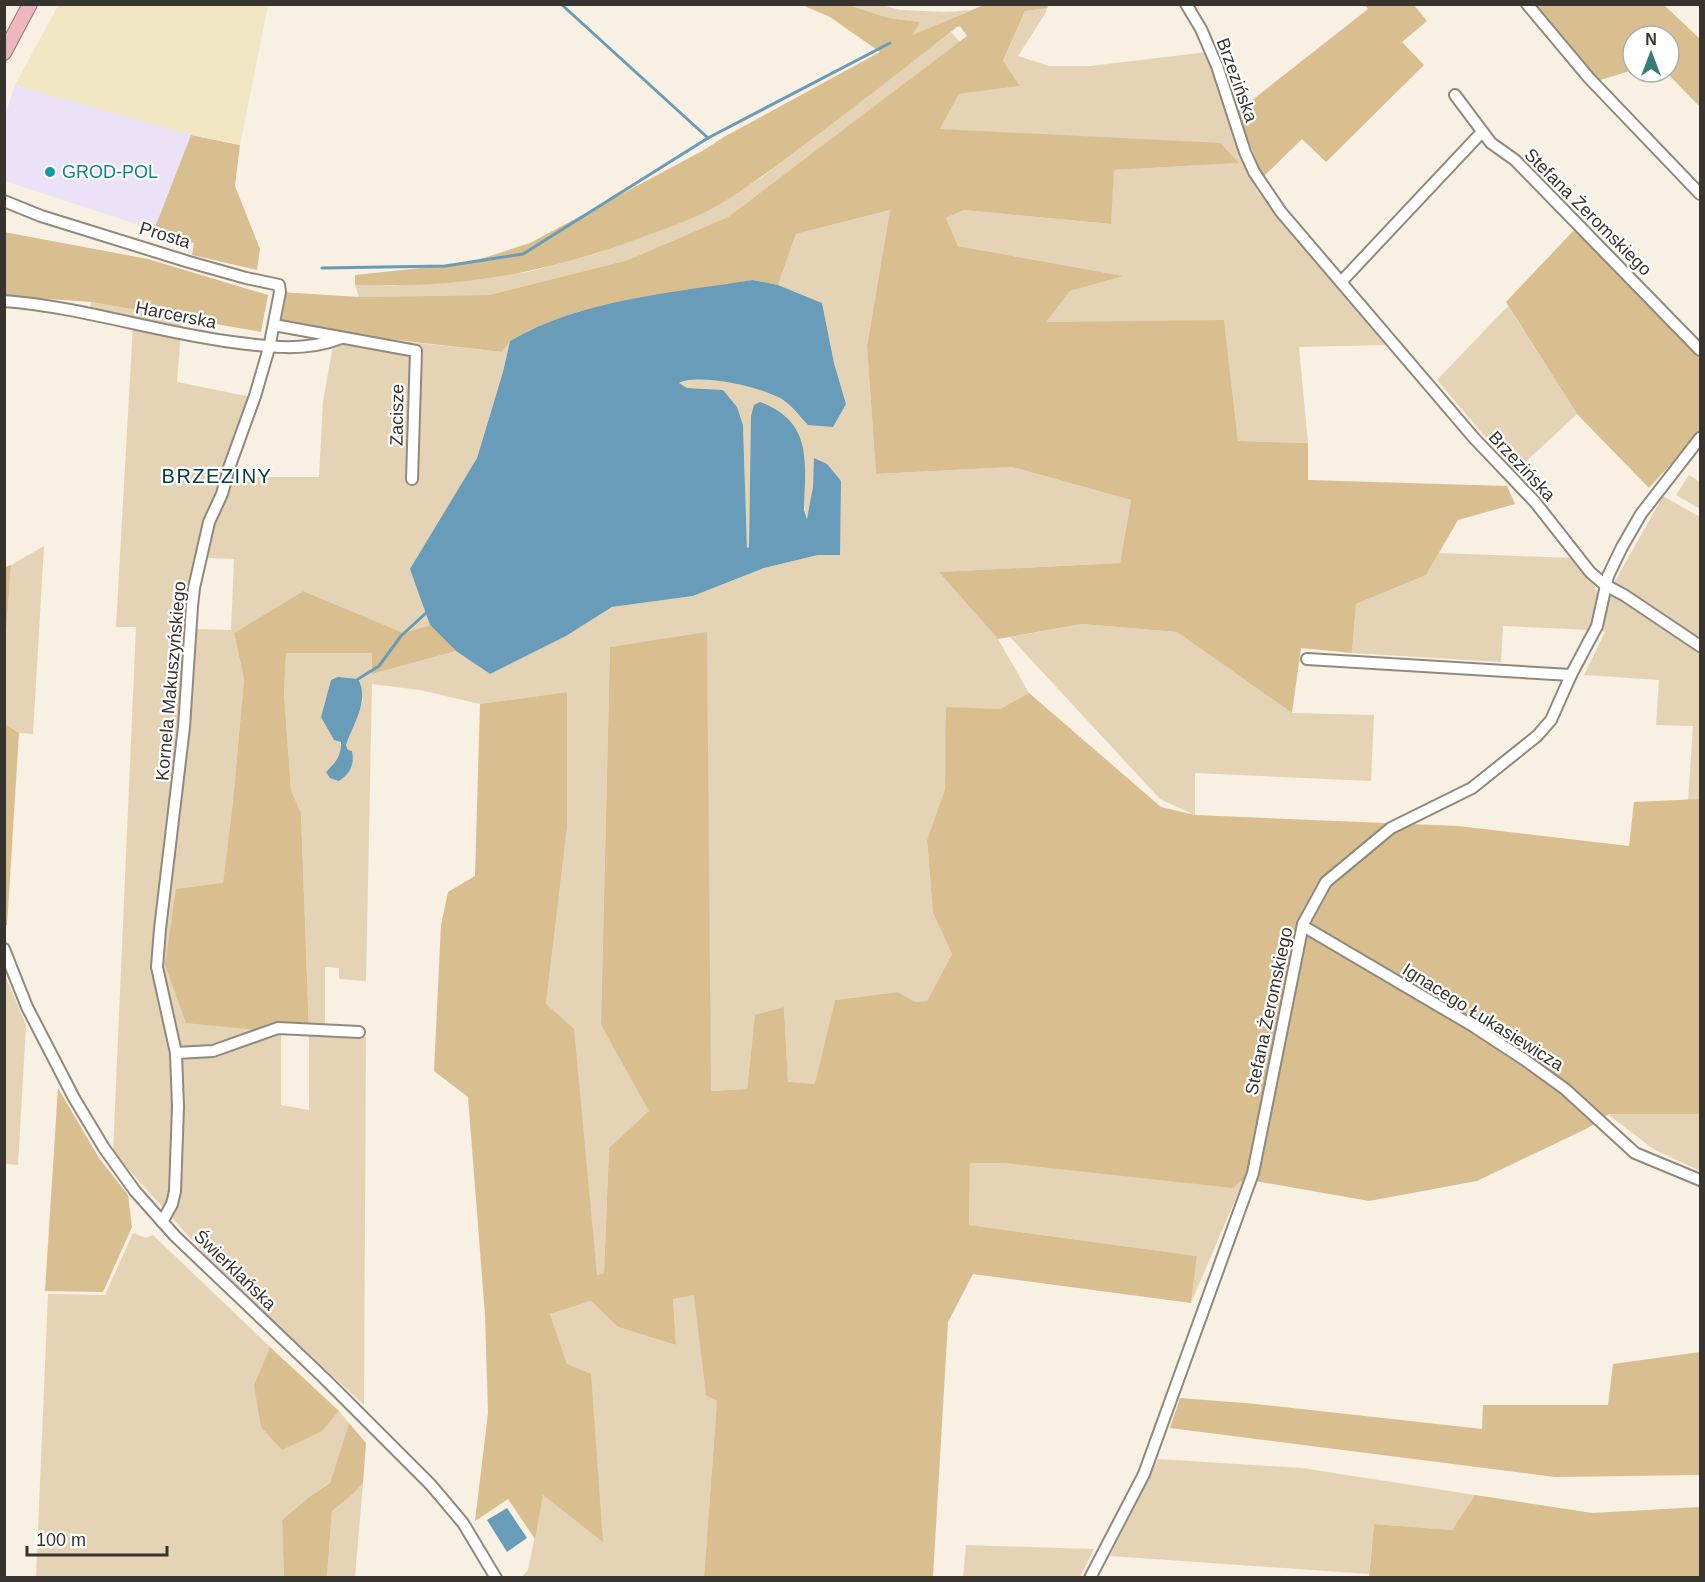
<svg xmlns="http://www.w3.org/2000/svg" width="1705" height="1582" viewBox="0 0 1705 1582" font-family="Helvetica,sans-serif">
	<rect width="100%" height="100%" fill="#f7f0e3"/>
	<!-- industrial -->
	<path fill="#ebe2f7" d="M15,85L191,135L154,230L5,181V116Z"/>
	<!-- green -->
	<g fill="#e5d3b6" fill-rule="evenodd">
		<path d="M848,5H881L901,10L946,12L971,10L911,36L919,22L889,18Z"/>
		<path d="M1048,5L1045,14L1018,56L1049,66H1091L1207,52L1242,153L1257,191L1387,345L1299,347L1308,443L1238,441L1224,321L1045,322L1070,291L1122,276L958,246L946,218L964,210L1110,224L1114,170L1238,163L940,129L959,94L1020,86L1003,62L1025,11L1047,8Z"/>
		<path d="M951,32L960,42L728,217L628,260L489,295L359,297L355,285L391,286L528,272L598,253L688,220L719,204L762,177Z"/>
		<path d="M890,210L867,346L876,474L1012,467L1131,500L1120,563L940,572L998,639L1029,693L1000,709L947,708L945,789L927,840L933,913L952,954L927,1001L915,1002L898,992L835,1000L816,1084L788,1083L784,1007L755,1016L747,1089L710,1091L707,633L610,647L601,1025L650,1111L609,1148L604,1273L597,1275L546,1004L567,828V692L480,704L420,690L372,684L366,981L339,979V968L325,967V1033L366,1036L364,1405L216,1267L113,1152L136,627H116L133,324L93,320L89,314L91,302L182,318L177,382L261,399L233,477H319L323,401L334,340L341,338L377,351L373,338L502,352L510,341L503,372L477,458L411,569L430,625L404,633L303,591L234,633L244,679L233,801L223,884L281,1032V1105L309,1110V1032L301,813L291,790L284,693L286,653H372V674L456,651L490,674L566,636L612,607L693,596L764,568L818,555H840L815,459L813,487L808,520C803,508 804,496 805,483C805,446 801,424 767,405L751,437L749,547L747,548L743,425L723,390L687,388L678,383C702,373 758,386 780,398C790,404 800,417 808,425L846,404L834,363L822,303L778,285L796,234ZM204,558L234,559L231,630L194,629L197,586ZM331,680L363,700L346,745L348,750L331,778L327,772C352,747 339,740 321,717Z"/>
		<path d="M1508,306L1577,414L1515,472L1437,380Z"/>
		<path d="M1689,475L1700,482V509L1676,495Z"/>
		<path d="M1663,496L1700,517V641L1614,583Z"/>
		<path d="M44,546L33,734L19,733L5,724V648L11,565Z"/>
		<path d="M1439,553L1573,558C1599,588 1604,591 1591,630L1503,626L1501,662L1352,653L1356,604L1426,575Z"/>
		<path d="M1610,592L1700,649V799L1688,801L1693,726L1656,725L1659,680L1584,675L1605,632L1600,631Z"/>
		<path d="M1082,624L1177,632L1292,713L1374,715L1371,781L1195,773V815L1160,799L1010,637Z"/>
		<path d="M4,973L26,1025L18,1165L5,1164Z"/>
		<path d="M1615,1113L1700,1114V1171L1653,1149L1609,1115Z"/>
		<path d="M970,1163H1005L1244,1179L1191,1303L1197,1256L969,1225Z"/>
		<path d="M133,1233L146,1238L153,1235L270,1347L254,1385L322,1431L339,1411L349,1423L330,1483L309,1497L282,1520L284,1577L36,1578L48,1294L105,1295Z"/>
		<path d="M695,1295L706,1394L717,1401L704,1577L521,1578L528,1570L543,1495L603,1541L567,1364L550,1314L591,1301L618,1327L676,1345L673,1298Z"/>
		<path d="M1158,1459L1302,1468L1475,1495L1452,1530L1374,1524L1369,1574L1110,1556Z"/>
		<path d="M363,1483L355,1577L327,1578L332,1511L353,1494Z"/>
		<path d="M966,1545L1094,1549L1080,1577H963Z"/>
	</g>
	<!-- forest -->
	<g fill="#d9be90">
		<path d="M802,5H848L889,18L920,22L912,35L984,5H1047L1048,8L1025,11L1003,61L1020,86L959,94L940,129L1220,143L1239,163L1114,170L1111,224L964,210L946,218L958,246L1123,276L1070,291L1046,322L1224,320L1238,441L1308,443V480L1507,486L1515,504L1458,520L1426,575L1356,604L1352,653L1301,648L1292,713L1177,632L1082,624L998,639L939,572L1120,563L1131,500L1012,467L876,474L867,346L890,210L796,234L778,285L753,280L640,299L580,311L528,331L510,341L502,352L335,333L280,321V292L359,297L489,295L628,260L728,217L967,36L960,26L957,27C913,62 868,96 824,130C790,155 757,182 720,204C696,218 671,227 645,236C549,273 458,289 355,285V275L468,263L530,243L704,150L724,137L880,52L830,17Z"/>
		<path d="M1365,5H1414L1427,21L1402,42L1424,65L1326,162L1302,139L1263,177L1237,112L1368,9Z"/>
		<path d="M1534,5H1664L1700,39V107L1666,72H1669V36H1633V70L1597,81Z"/>
		<path d="M191,135L240,145L235,186L260,249L257,270L192,255L194,243L154,230Z"/>
		<path d="M1575,229L1700,359V432L1649,488L1577,414L1506,302Z"/>
		<path d="M4,232L148,259L268,295L261,332L91,302L5,296Z"/>
		<path d="M11,565L5,648V567Z"/>
		<path d="M303,591L404,633L430,625L456,651L372,674V653H286L284,693L291,790L301,813L309,1032H281L186,1023L165,965L176,889L223,883L233,801L244,679L234,633Z"/>
		<path d="M707,632L711,1091L747,1089L755,1015L784,1007L788,1082L815,1084L835,1000L898,992L915,1002L927,1001L952,954L933,913L927,840L945,789L946,707L1000,709L1029,693L1161,807L1195,815L1458,826L1629,846L1634,802L1700,799V1114H1609L1586,1129L1477,1181L1369,1201L1244,1179L1233,1188L1005,1163H970L969,1225L1197,1256L1191,1303L973,1274L948,1322L933,1577H704L717,1401L706,1395L694,1295L673,1299L676,1345L618,1327L591,1301L550,1314L567,1364L591,1374L603,1542L543,1495L535,1539L508,1499L475,1521L488,1413L485,1315L468,1097L434,1071L441,925L448,892L475,876L480,704L567,692V828L546,1004L574,1029L597,1275L604,1273L609,1148L649,1111L601,1025L610,647Z"/>
		<path d="M5,724L19,733L7,926L4,922Z"/>
		<path d="M58,1088L99,1158L128,1195L132,1227L103,1292L45,1291Z"/>
		<path d="M270,1347L339,1411L322,1431L282,1450L261,1427L254,1385Z"/>
		<path d="M1700,1352V1475L1555,1477L1170,1428L1180,1398L1256,1404L1482,1429L1483,1405H1608L1613,1364Z"/>
		<path d="M349,1423L366,1443L363,1483L353,1494L332,1511L327,1577H284L282,1520L309,1497L330,1483Z"/>
		<path d="M1475,1495L1592,1513L1700,1507V1577H1369L1374,1524L1452,1530Z"/>
	</g>
	<!-- sand -->
	<path fill="#f1e7c2" d="M59,4L268,5L240,145L191,135L15,85Z"/>
	<!-- water -->
	<g fill="#699cb8">
		<path d="M753,280L778,285L822,303L834,363L846,404L833,427L808,425C800,417 791,404 780,398C760,387 699,373 679,383L687,388L723,390L737,407L743,425L747,548L749,547L751,416L754,405L760,402C814,422 805,464 804,510L807,519L813,487L814,458L827,464L841,481L840,555H818L764,568L693,596L612,607L566,636L490,674L456,651L430,625L410,569L477,458L503,372L510,341C582,299 672,293 753,280Z"/>
		<path d="M338,677L358,679C370,701 353,724 346,745L348,750L352,751C355,764 350,774 339,781L330,778L326,772C336,762 341,757 341,742L334,740L321,717L331,680Z"/>
		<path d="M507,1508L527,1538L507,1552L487,1520Z"/>
	</g>
	<g fill="none" stroke-linecap="round" stroke-linejoin="round">
		<!-- stream -->
		<g stroke="#699cb8" stroke-width="3">
			<path d="M561,4L708,138"/>
			<path d="M322,268L445,266L523,254L708,138L890,43"/>
			<path d="M358,679L379,666L401,636L426,613"/>
		</g>
		<defs>
			<g id="minor">
				<path d="M1186,4L1201,29L1217,66L1245,152L1254,172L1281,212L1474,438L1535,502L1590,572L1605,585L1624,595L1700,646"/>
				<path d="M1527,4L1589,78L1700,194"/>
				<path d="M1455,95L1491,143L1515,160L1700,350"/>
				<path d="M4,201L41,216L189,262L246,278L279,285L280,292L269,348L255,396L229,468L222,494L209,522L194,588L192,606L184,727L160,929L157,967L176,1053L178,1107L175,1191L172,1204L162,1222"/>
				<path d="M1341,282L1482,132"/>
				<path d="M4,301C82,307 155,332 232,342C268,347 306,352 341,338"/>
				<path d="M274,325L416,351L412,479"/>
				<path d="M1307,659L1571,675"/>
				<path d="M1303,926L1473,1026L1525,1060L1565,1089L1635,1153L1700,1180"/>
				<path d="M4,949L27,1007L74,1098L104,1148L135,1191L175,1236L324,1378L431,1485L463,1523L496,1578"/>
				<path d="M176,1053L213,1051L278,1028L359,1032"/>
				<path d="M1090,1578L1144,1474L1253,1173L1303,924L1326,882L1391,828L1472,788L1537,736L1551,720L1571,675L1597,626L1608,576L1622,547L1641,514L1700,438"/>
			</g>
			<path id="major" d="M4,53L30,4"/>
		</defs>
		<!-- minor casing -->
		<use href="#minor" stroke="#908a7e" stroke-width="14"/>
		<!-- major casing -->
		<use href="#major" stroke="#a66972" stroke-width="16"/>
		<!-- minor -->
		<use href="#minor" stroke="#fff" stroke-width="10"/>
		<!-- major -->
		<use href="#major" stroke="#edb6c0" stroke-width="14"/>
	</g>
	<!-- markers -->
	<circle fill="#0f9aa8" stroke="#fff" stroke-width="2" cx="50" cy="172" r="6"/>
	<g text-anchor="middle" dominant-baseline="central" stroke-width="4.5" stroke-linejoin="round" paint-order="stroke">
		<!-- street labels -->
		<g font-size="18" fill="#37342f" stroke="#fff">
			<text transform="translate(1237 80) rotate(70)">Brzezińska</text>
			<text transform="translate(1588 212) rotate(45)">Stefana Żeromskiego</text>
			<text transform="translate(165 235) rotate(17)">Prosta</text>
			<text transform="translate(176 315) rotate(11)">Harcerska</text>
			<text transform="translate(397 415) rotate(-89)">Zacisze</text>
			<text transform="translate(1522 466) rotate(47)">Brzezińska</text>
			<text transform="translate(171 681) rotate(-85)">Kornela Makuszyńskiego</text>
			<text transform="translate(1269 1011) rotate(-78)">Stefana Żeromskiego</text>
			<text transform="translate(1483 1017) rotate(32)">Ignacego Łukasiewicza</text>
			<text transform="translate(235 1270) rotate(44)">Świerklańska</text>
		</g>
		<!-- culture labels -->
		<g font-size="18" fill="#0d838f" stroke="#fff" text-anchor="start">
			<text x="62" y="172">GROD-POL</text>
		</g>
		<!-- neighbourhood labels -->
		<g font-size="20" letter-spacing="1.5" fill="#00403c" stroke="#fff">
			<text x="217" y="476">BRZEZINY</text>
		</g>
	</g>
	<!-- border -->
	<rect width="1705" height="1582" fill="none" stroke="#37342f" stroke-width="12"/>
	<!-- north arrow -->
	<g transform="translate(1651 54)"><circle r="28" fill="#ffffff" stroke="#afaeac" stroke-width="1.5"/>
	<path d="M0-4.5L10 22L0 15L-10 22Z" fill="#347c75"/>
	<text y="-9" font-size="16" font-weight="bold" text-anchor="middle" fill="#37342f">N</text>
	</g>
	<!-- scale -->
	<path d="M27 1546v9h140v-9" fill="none" stroke="#37342f" stroke-width="3"/>
	<text x="36" y="1546" font-size="18" fill="#37342f" stroke="#ffffff" stroke-width="4.5" paint-order="stroke">100 m</text>
</svg>
